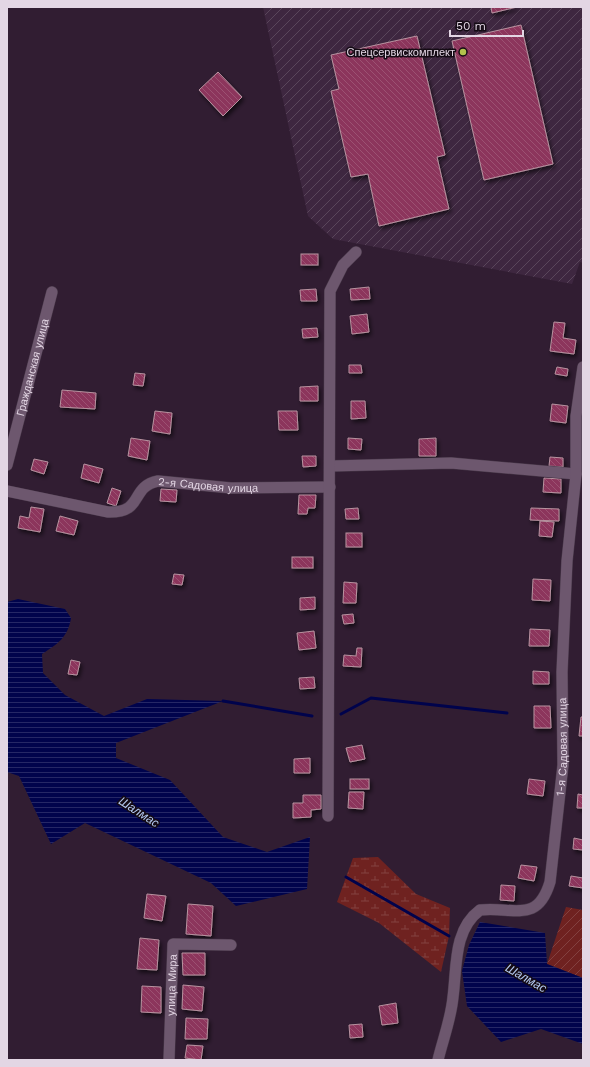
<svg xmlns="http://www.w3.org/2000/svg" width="590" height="1067" viewBox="0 0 590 1067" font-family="'Work Sans',sans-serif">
	<defs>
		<pattern id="industrial-furrows" width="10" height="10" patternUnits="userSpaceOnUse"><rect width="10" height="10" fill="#3e2740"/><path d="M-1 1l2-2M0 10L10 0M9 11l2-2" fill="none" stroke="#5a465b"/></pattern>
		<pattern id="wetland-marsh" width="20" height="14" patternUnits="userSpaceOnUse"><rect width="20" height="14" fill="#6f2220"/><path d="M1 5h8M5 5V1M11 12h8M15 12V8" fill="none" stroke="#834140"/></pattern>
		<pattern id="garden-furrows" width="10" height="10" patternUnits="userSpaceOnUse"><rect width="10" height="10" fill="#6f2220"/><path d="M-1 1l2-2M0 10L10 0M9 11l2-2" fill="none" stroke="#834140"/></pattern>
		<pattern id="water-rules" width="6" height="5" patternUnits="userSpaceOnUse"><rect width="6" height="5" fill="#00034c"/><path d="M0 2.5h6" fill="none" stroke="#252766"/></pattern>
		<pattern id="building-back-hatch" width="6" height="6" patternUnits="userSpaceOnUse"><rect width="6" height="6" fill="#8c345b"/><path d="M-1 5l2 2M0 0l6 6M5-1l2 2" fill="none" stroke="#9c5172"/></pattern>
		<filter id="shadow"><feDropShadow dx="2" dy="3" stdDeviation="2" flood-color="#0009"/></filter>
	</defs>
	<rect width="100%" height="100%" fill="#311d32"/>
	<!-- industrial -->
	<path fill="url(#industrial-furrows)" d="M263,7H583V263L580,262L572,284L333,239L308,216Z"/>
	<!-- wetland -->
	<path fill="url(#wetland-marsh)" d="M378,857L416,894L450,908L449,936L441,972L379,923L337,902L353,858Z"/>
	<!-- garden -->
	<path fill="url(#garden-furrows)" d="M566,907L583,910V978L547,964Z"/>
	<!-- water -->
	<g fill="url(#water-rules)">
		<path d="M18,599L65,609L71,618C68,637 58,644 42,654L43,673L65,695L104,716L147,699L223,701L116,743V758L170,780L223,837L267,852L310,837L307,889L236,906L211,883L85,823L51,844L19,776L7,772V602Z"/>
		<path d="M480,922L545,933L547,964L583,978V1044L541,1029L501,1042L467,1006L462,971L469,945Z"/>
	</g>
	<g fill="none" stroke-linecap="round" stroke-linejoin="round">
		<!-- stream -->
		<g stroke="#00034c" stroke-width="3">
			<path d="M223,701L312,716"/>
			<path d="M341,714L371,698L507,713"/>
			<path d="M346,877L449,936"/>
		</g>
	</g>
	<!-- building -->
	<g fill="url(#building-back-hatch)" stroke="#b793a0" filter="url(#shadow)">
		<path d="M491,7H517L492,13Z"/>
		<path d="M521,25L553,164L484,180L452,41Z"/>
		<path d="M417,36L445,155L437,157L449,209L379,226L368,174L351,177L331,91L339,89L331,55Z"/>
		<path d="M218,72L242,97L223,116L199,90Z"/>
		<rect x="301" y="254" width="17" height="11"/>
		<path d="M369,287L370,299L351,300L350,289Z"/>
		<path d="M316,289L317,301H301L300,290Z"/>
		<path d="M367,314L369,332L352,334L350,316Z"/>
		<path d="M554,322L565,323L563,338L576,340L574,354L550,351Z"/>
		<path d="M317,328L318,337L303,338L302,329Z"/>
		<path d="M349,365H361L362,373H349Z"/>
		<path d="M557,367L568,369L567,376L555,374Z"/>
		<path d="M135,373L145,374L143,386L133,385Z"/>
		<path d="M318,386V401H300V387Z"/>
		<path d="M62,390L96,393L95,409L60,407Z"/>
		<path d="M351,401H365L366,418L351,419Z"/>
		<path d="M552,404L568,406L566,423L550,421Z"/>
		<path d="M155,411L172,413L170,434L152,431Z"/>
		<path d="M278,411H297L298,430H279Z"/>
		<path d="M131,438L150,441L147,460L128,456Z"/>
		<path d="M348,438L362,439L361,450L348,449Z"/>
		<path d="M436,438V456H419V439Z"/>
		<path d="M302,456H316V466L303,467Z"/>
		<path d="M550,457L563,458V467L549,466Z"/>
		<path d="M34,459L48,462L44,474L31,470Z"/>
		<path d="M84,464L103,469L99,483L81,478Z"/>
		<path d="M544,478L561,479V493L543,492Z"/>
		<path d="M112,488L121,491L116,506L107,503Z"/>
		<path d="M161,489L177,490L176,502L160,501Z"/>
		<path d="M299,495H316L315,508H308L307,514H298Z"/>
		<path d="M31,507L44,509L40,532L18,528L20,516L29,518Z"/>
		<path d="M358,508L359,519H346L345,509Z"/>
		<path d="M531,508L559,509V521L530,520Z"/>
		<path d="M60,516L78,521L74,535L56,531Z"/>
		<path d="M540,521L554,522L552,537L539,536Z"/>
		<rect x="346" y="533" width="16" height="14"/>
		<rect x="292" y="557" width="21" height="11"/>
		<path d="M174,574L184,575L182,585L172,584Z"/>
		<path d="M533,579L551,580L550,601L532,600Z"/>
		<path d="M344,582L357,583L356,603H343Z"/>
		<path d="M315,597V609L300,610V598Z"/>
		<path d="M353,614L354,623L344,624L342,615Z"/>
		<path d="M530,629L550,630L549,646H529Z"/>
		<path d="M314,631L316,648L299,650L297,633Z"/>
		<path d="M357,648H362L361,667L343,666L344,655L356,656Z"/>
		<path d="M71,660L80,662L77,675L68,674Z"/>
		<path d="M533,671L549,672V684H533Z"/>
		<path d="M314,677L315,688L300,689L299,678Z"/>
		<path d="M534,706H550L551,728H534Z"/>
		<path d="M581,717H583V736H579Z"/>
		<path d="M362,745L365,759L350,762L346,748Z"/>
		<path d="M310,758V773H294V759Z"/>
		<rect x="350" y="779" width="19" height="10"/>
		<path d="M529,779L545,781L543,796L527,794Z"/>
		<path d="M349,792H364L363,809L348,808Z"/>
		<path d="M578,794L583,795V808H577Z"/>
		<path d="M303,795H321V809L311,810V817L293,818V803H303Z"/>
		<path d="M574,838L583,840V850L573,849Z"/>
		<path d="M521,865L537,867L534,881L518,878Z"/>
		<path d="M571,876L583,878V888L569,886Z"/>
		<path d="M501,885L515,886L514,901L500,900Z"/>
		<path d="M147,894L166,896L162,921L144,918Z"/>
		<path d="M188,904L213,906L211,936L186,934Z"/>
		<path d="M140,938L159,940L157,970L137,969Z"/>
		<path d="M182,953H205V975H183Z"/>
		<path d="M183,985L204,987L202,1011L182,1009Z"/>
		<path d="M142,986L161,987V1013L141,1012Z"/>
		<path d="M396,1003L398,1023L382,1025L379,1006Z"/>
		<path d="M186,1018L208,1019L207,1039H185Z"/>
		<path d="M362,1024L363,1037L350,1038L349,1025Z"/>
		<path d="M187,1045L203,1046L201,1060L185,1058Z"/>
	</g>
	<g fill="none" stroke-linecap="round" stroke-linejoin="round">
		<defs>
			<g id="minor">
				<path id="s1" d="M7,465L52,292"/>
				<path d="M331,466L451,463L576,474"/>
				<path id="s2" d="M7,491L108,512C145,513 129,487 158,481L231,488L330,487"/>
				<path d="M328,816L330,291L343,265L356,252"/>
				<path id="s3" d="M169,1060L173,944L231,945"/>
				<path id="s4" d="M438,1060C443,1039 451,1019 453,997C457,967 453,930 480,910C513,906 537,925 550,882L563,765L562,672L567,561L576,474V416L583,367"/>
			</g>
		</defs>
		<!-- minor casing -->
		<use href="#minor" stroke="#49394a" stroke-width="12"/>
		<!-- minor -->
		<use href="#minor" stroke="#6d576e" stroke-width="11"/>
	</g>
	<!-- markers -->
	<circle fill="#b2c34c" stroke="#140b14" stroke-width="1.5" cx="463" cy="52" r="4"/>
	<g text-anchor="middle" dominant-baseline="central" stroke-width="3" stroke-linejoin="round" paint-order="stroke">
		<!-- poi labels -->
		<g font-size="11" fill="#e3d6e4" stroke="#140b14" text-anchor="end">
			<text x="455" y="52">Спецсервискомплект</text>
		</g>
		<!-- street labels -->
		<g font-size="11" fill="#e3d6e4" stroke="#140b14">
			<text stroke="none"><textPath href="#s1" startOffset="101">Гражданская улица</textPath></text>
			<text stroke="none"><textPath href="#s2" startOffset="216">2-я Садовая улица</textPath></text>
			<text stroke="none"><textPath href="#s4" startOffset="380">1-я Садовая улица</textPath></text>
			<text stroke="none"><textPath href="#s3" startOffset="75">улица Мира</textPath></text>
		</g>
		<!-- water labels -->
		<g font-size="12" font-style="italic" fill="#b4c9f2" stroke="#140b14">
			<text transform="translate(139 812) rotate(33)">Шалмас</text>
			<text transform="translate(526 978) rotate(30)">Шалмас</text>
		</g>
	</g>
	<!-- border -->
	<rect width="590" height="1067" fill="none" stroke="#e3d6e4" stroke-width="16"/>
	<!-- scale -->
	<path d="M450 30v6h73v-6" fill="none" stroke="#e3d6e4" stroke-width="2"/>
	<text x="456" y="30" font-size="12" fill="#e3d6e4" stroke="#140b14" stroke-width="3" paint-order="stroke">50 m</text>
</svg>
